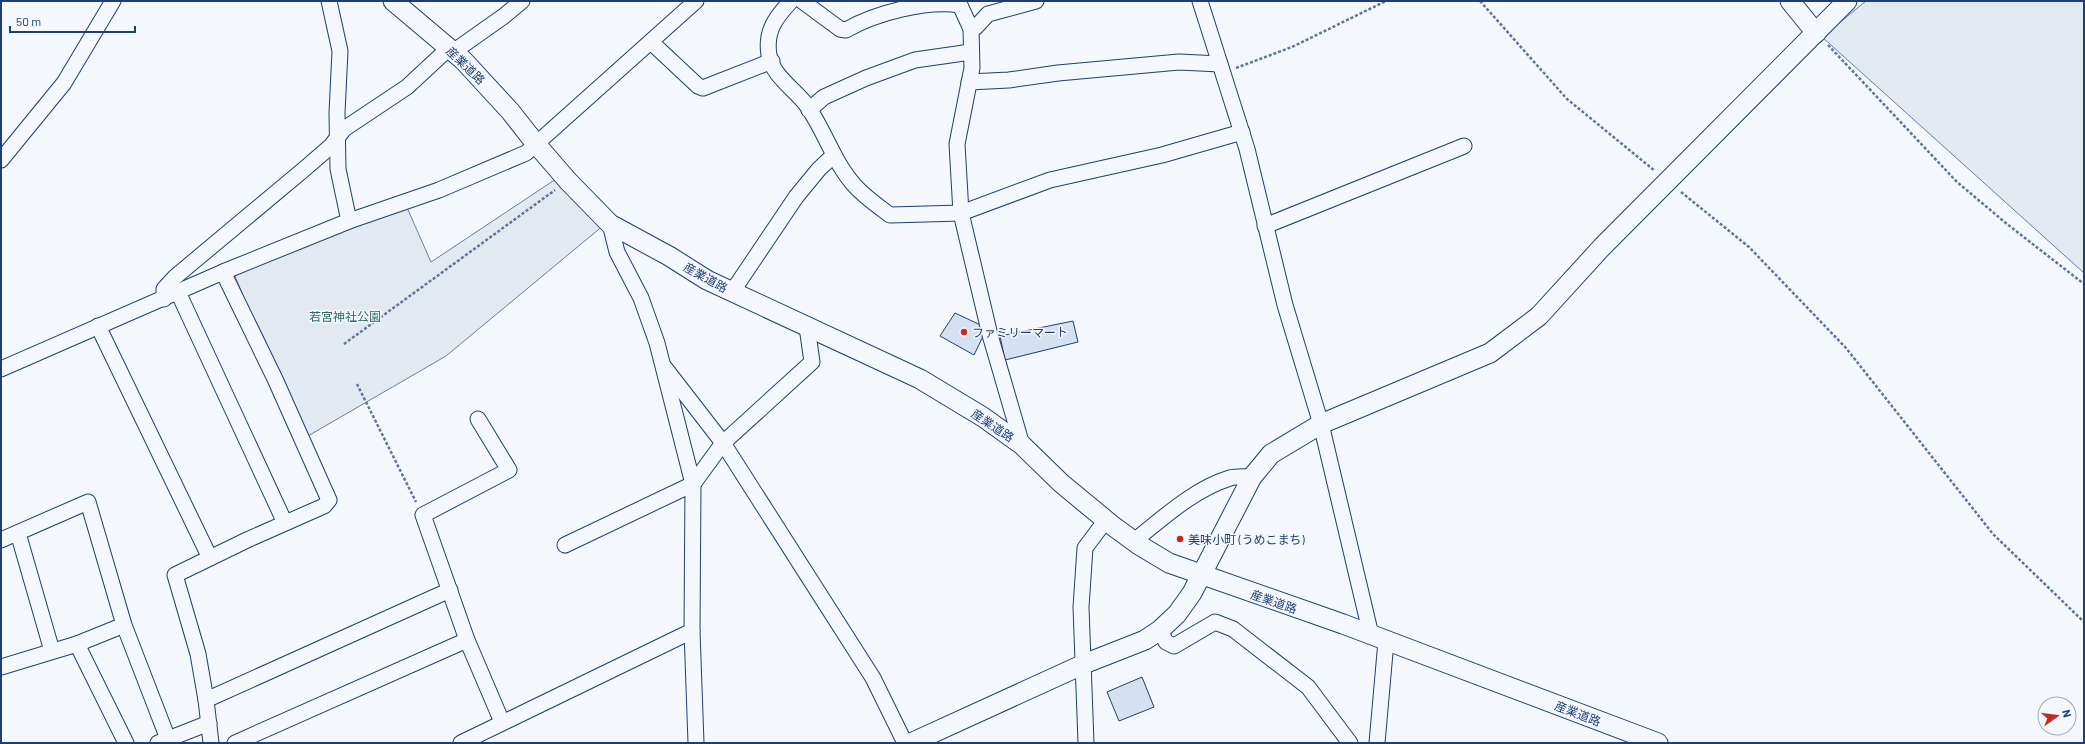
<svg xmlns="http://www.w3.org/2000/svg" width="2085" height="744" viewBox="0 0 2085 744" font-family="Barlow,'Noto Sans JP',sans-serif">
	<rect width="100%" height="100%" fill="#f4f7fb"/>
	<!-- green -->
	<g fill="#e3e9f0" stroke="#687fa3">
		<path d="M1866,1H2084V273L1822,37Z"/>
		<path d="M559,177L604,225L446,356L301,440L231,266L405,203L431,262Z"/>
	</g>
	<!-- building -->
	<g fill="#d5e0f0" stroke="#1d3f73">
		<path d="M955,313L987,328L974,355L940,336Z"/>
		<path d="M1073,321L1078,342L1005,360L1000,336Z"/>
		<path d="M1142,677L1154,707L1119,721L1107,692Z"/>
	</g>
	<g fill="none" stroke-linecap="round" stroke-linejoin="round">
		<defs>
			<g id="minor">
				<path d="M329,1L340,51L337,113L338,169L349,221"/>
				<path d="M791,1C776,17 765,31 769,55C772,75 793,88 805,103C824,128 833,162 855,186C865,197 878,206 890,215L961,213L1050,180L1162,155L1242,132"/>
				<path d="M802,1L840,29L846,30C875,13 926,0 960,5L971,29L972,68L957,144L961,213L990,335L1022,445"/>
				<path d="M1200,1L1247,149L1285,305L1321,424L1371,635"/>
				<path d="M971,29L976,27L988,14L1036,1"/>
				<path d="M651,42L698,86L703,88L772,61"/>
				<path d="M453,52L504,16L522,1"/>
				<path d="M969,82L1009,80L1058,73L1179,62L1220,64"/>
				<path d="M809,110L824,97L866,78L915,60L971,52"/>
				<path d="M1,160L64,83L113,1"/>
				<path d="M610,224L617,252L641,298L657,343L693,484L692,631"/>
				<path d="M1265,226L1464,146"/>
				<path d="M178,292L285,523"/>
				<path d="M732,292L796,197L819,169L834,155"/>
				<path d="M164,299V289L175,277L302,171L331,146L344,129L407,87L449,48"/>
				<path d="M98,326L210,558"/>
				<path d="M665,368L723,443L873,678L905,743"/>
				<path d="M1,369L223,272L349,221L439,190L526,153L696,1"/>
				<path d="M478,419L509,470L423,515L467,640L502,722"/>
				<path d="M18,533L52,651"/>
				<path d="M1,540L88,502L124,625L168,739"/>
				<path d="M1134,541C1163,518 1194,489 1230,478C1237,476 1245,477 1252,477"/>
				<path d="M565,545L693,484L723,443L812,362L807,327"/>
				<path d="M1160,630L1166,642L1174,646L1215,622L1233,629L1308,687L1350,743"/>
				<path d="M77,644L124,625"/>
				<path d="M1,667L77,644L126,743"/>
				<path d="M206,700L450,590"/>
				<path d="M158,743L209,723"/>
				<path d="M211,743L206,700L198,654L175,575L247,540L324,506L329,500L275,379L223,272"/>
				<path d="M235,743L467,640"/>
				<path d="M461,743L692,631L696,743"/>
				<path d="M1086,743L1081,607L1085,548L1106,520"/>
				<path d="M1377,743L1386,641"/>
			</g>
			<g id="tertiary">
				<path d="M393,1L463,60L510,111L536,144L568,181L610,224L669,256L707,280L920,379L983,417L1022,445L1061,483L1113,526L1139,545L1169,563L1343,624L1658,743"/>
				<path d="M1790,1L1816,33"/>
				<path d="M911,743L1084,664L1145,640L1160,630L1177,614L1192,593L1252,477L1271,454L1321,424L1490,353L1539,316L1602,247L1847,1"/>
			</g>
		</defs>
		<!-- minor casing -->
		<use href="#minor" stroke="#1d3f73" stroke-width="17"/>
		<!-- tertiary casing -->
		<use href="#tertiary" stroke="#1d3f73" stroke-width="21"/>
		<!-- path -->
		<g stroke="#5e769c" stroke-width="2.5" stroke-dasharray="3 2" stroke-linecap="butt">
			<path d="M1480,1L1567,99L1655,171"/>
			<path d="M1828,45L1957,182L2007,224L2084,284"/>
			<path d="M1236,68L1292,47L1386,1"/>
			<path d="M1681,192L1749,247L1846,348L1993,534L2084,622"/>
			<path d="M344,344L555,190"/>
			<path d="M357,384L416,502"/>
		</g>
		<!-- minor -->
		<use href="#minor" stroke="#f4f7fb" stroke-width="15"/>
		<!-- tertiary -->
		<use href="#tertiary" stroke="#f4f7fb" stroke-width="19"/>
	</g>
	<!-- markers -->
	<g fill="#c62828" stroke="#f4f7fb" stroke-width="1.5">
		<circle cx="964" cy="332" r="4"/>
		<circle cx="1180" cy="539" r="4"/>
	</g>
	<g text-anchor="middle" dominant-baseline="central" stroke-width="3" stroke-linejoin="round" paint-order="stroke">
		<!-- street labels -->
		<g font-size="12" fill="#1d3f73" stroke="#f4f7fb">
			<text transform="translate(466 65) rotate(44)">産業道路</text>
			<text transform="translate(706 277) rotate(29)">産業道路</text>
			<text transform="translate(993 425) rotate(34)">産業道路</text>
			<text transform="translate(1274 601) rotate(19)">産業道路</text>
			<text transform="translate(1578 713) rotate(21)">産業道路</text>
		</g>
		<!-- park labels -->
		<g font-size="12" fill="#2c6c60" stroke="#f4f7fb">
			<text x="345" y="316">若宮神社公園</text>
		</g>
		<!-- poi labels -->
		<g font-size="12" fill="#1d3f73" stroke="#f4f7fb" text-anchor="start">
			<text x="972" y="332">ファミリーマート</text>
			<text x="1188" y="539">美味小町 (うめこまち)</text>
		</g>
	</g>
	<!-- border -->
	<rect width="2085" height="744" fill="none" stroke="#1d3f73" stroke-width="4"/>
	<!-- north arrow -->
	<g transform="translate(2057 716) rotate(76)"><circle r="19" fill="#f4f7fb" stroke="#9eadc5"/>
	<path d="M0-3L7 15L0 10L-7 15Z" fill="#c62828"/>
	<text y="-6" font-size="11" font-weight="bold" text-anchor="middle" fill="#1d3f73">N</text>
	</g>
	<!-- scale -->
	<path d="M10 26v6h125v-6" fill="none" stroke="#1d3f73" stroke-width="2"/>
	<text x="16" y="26" font-size="12" fill="#1d3f73" stroke="#f4f7fb" stroke-width="3" paint-order="stroke">50 m</text>
</svg>
